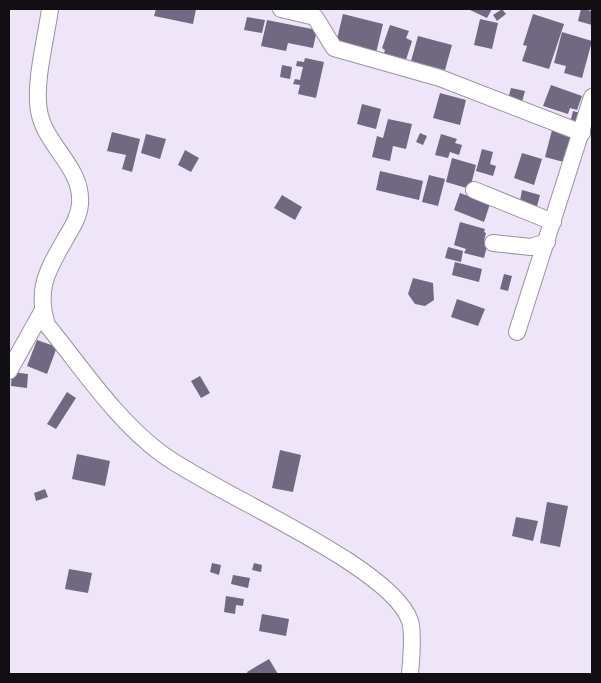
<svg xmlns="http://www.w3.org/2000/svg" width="601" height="683" viewBox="0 0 601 683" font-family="Rubik,sans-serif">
	<rect width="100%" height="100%" fill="#eee6f8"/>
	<!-- building -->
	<g fill="#716882">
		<path d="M156,9H196L193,24L154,16Z"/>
		<path d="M468,9H492L487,18Z"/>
		<path d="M502,9L506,14L497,21L493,15Z"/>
		<path d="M581,9L592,11V25L578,21Z"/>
		<path d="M343,14L383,24L376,53L336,43Z"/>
		<path d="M533,14L564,24L549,69L522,61L527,46L523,45Z"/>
		<path d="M247,17L265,20L262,33L244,30Z"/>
		<path d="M480,19L498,23L492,49L474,45Z"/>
		<path d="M267,20L317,30L313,48L288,43L286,51L261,46Z"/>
		<path d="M390,25L409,31L406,38L412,41L405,63L383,56L385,50L382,48Z"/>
		<path d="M562,32L592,41L582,78L564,73L566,66L554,63Z"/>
		<path d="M418,36L452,45L445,70L411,61Z"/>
		<path d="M305,58L324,62L316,98L298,94L300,85L293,84L295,79L300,80L303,67L296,66L297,61L304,62Z"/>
		<path d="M282,65L292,67L290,79L280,77Z"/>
		<path d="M551,85L582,96L577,110L570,108L568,114L543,106Z"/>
		<path d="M511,88L525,91L522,102L508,99Z"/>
		<path d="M440,93L466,100L460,125L433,118Z"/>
		<path d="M362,104L381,109L376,129L357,124Z"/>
		<path d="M573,111L584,114L581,126L570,123Z"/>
		<path d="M388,119L412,124L406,149L393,146L390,161L372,157L377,136L383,138Z"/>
		<path d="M552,130L578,137L571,164L545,157Z"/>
		<path d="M112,132L140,139L132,172L122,169L126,155L107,151Z"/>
		<path d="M420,133L427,136L423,145L416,142Z"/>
		<path d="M146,134L166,139L160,159L141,153Z"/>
		<path d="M441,134L457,139L455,143L462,145L459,155L450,152L448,158L435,155Z"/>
		<path d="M482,149L493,152L490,164L496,166L493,176L476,171Z"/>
		<path d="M185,150L199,158L191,172L178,165Z"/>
		<path d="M522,153L542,159L534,185L514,178Z"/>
		<path d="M452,158L476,165L470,189L446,182Z"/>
		<path d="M380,171L423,181L419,200L376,190Z"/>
		<path d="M429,175L445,179L438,206L422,202Z"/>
		<path d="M522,190L540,195L536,210L519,206Z"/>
		<path d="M460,193L490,204L484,222L454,210Z"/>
		<path d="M282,195L302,207L295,220L274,208Z"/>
		<path d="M460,222L485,229L484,232L486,233L484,241L488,242L484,258L464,253L466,249L454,245Z"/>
		<path d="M448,247L463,251L461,262L445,258Z"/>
		<path d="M455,262L482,269L479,282L452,275Z"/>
		<path d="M504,274L512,276L508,291L500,289Z"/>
		<path d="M413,278L433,283L434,300L425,306L415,304L408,294Z"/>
		<path d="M457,299L485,309L478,326L451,317Z"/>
		<path d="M37,340L57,347L47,374L27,366Z"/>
		<path d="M12,372L28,374L27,388L11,386Z"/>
		<path d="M200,376L210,393L201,398L191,381Z"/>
		<path d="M67,392L76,398L56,429L47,424Z"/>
		<path d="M280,450L301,455L293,492L272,488Z"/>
		<path d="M77,454L110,461L105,486L72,479Z"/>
		<path d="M45,489L48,497L36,501L34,493Z"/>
		<path d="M547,502L568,506L560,547L540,543Z"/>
		<path d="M516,517L538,521L533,541L512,536Z"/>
		<path d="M212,563L221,565L219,575L210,572Z"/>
		<path d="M254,563L262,565L261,572L252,570Z"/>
		<path d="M69,569L92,573L88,593L65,589Z"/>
		<path d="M233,575L250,578L248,588L231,584Z"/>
		<path d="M226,596L244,599L243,606L236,605L235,614L224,612Z"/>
		<path d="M262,614L289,619L286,636L259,631Z"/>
		<path d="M269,659L278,674H248L247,672Z"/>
	</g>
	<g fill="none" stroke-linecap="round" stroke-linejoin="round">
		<defs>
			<g id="minor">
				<path d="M50,9C46,39 34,82 39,111C45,146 83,167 80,204C79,216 73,226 67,236C49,268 35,287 47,325C83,369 116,420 162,454C216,494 392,566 410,621C414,634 411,661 410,674"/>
				<path d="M281,9L315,17L334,48L440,78L582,133"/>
				<path d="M474,190L553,222"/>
				<path d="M493,243L531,247L547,242"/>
				<path d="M517,332L592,97"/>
				<path d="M9,371L43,310"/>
			</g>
		</defs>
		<!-- minor casing -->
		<use href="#minor" stroke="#9992a2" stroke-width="18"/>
		<!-- minor -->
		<use href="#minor" stroke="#fff" stroke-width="16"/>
	</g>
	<!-- border -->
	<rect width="601" height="683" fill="none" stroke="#110e14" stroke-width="20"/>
</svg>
